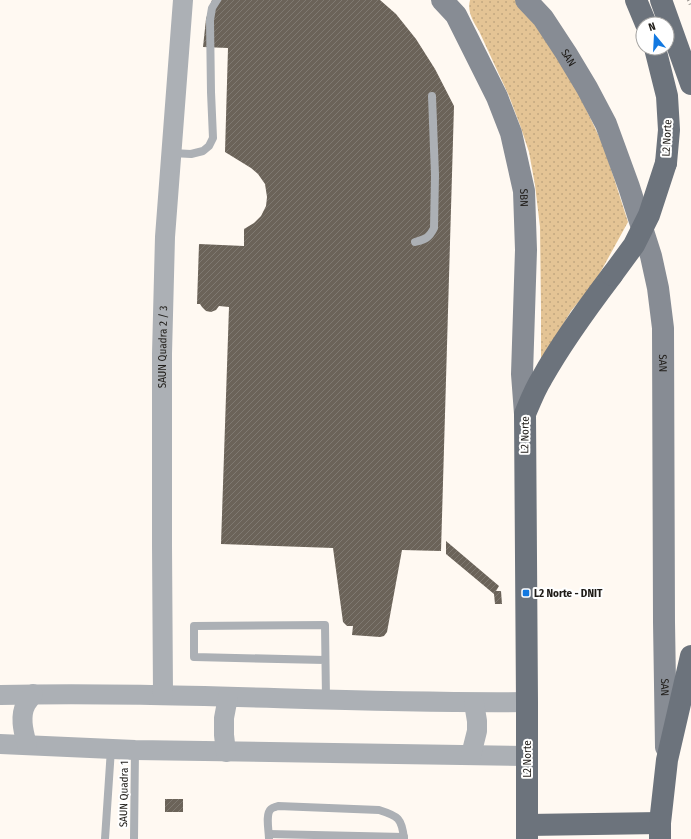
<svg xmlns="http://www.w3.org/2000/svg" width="691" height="839" viewBox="0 0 691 839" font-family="'Fira Sans Condensed',sans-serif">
	<defs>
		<pattern id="grass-dots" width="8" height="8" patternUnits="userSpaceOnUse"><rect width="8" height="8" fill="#e4c495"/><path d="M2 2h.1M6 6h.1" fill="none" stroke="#c3a880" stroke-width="1.8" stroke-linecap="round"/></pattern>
		<pattern id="building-hatch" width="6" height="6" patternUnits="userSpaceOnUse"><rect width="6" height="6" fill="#6b6359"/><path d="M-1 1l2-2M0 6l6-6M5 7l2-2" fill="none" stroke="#7f7971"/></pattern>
	</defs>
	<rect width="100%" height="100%" fill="#fff9f2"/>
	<!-- grass -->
	<path fill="url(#grass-dots)" d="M470,0H518L570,75L604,147L628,222L595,282L571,311L549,348L541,366V308L540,227L535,185L529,152L520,125L509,96L479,31C473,21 467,12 470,0Z"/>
	<!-- building -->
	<g fill="url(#building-hatch)">
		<path d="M212,0H380L396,14L416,39L435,69L454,106L441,551L402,550L387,632L384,636L380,637L352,635L353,626H347L343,622L333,548L221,544L229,307L219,306L216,310L211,312L206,311L202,307L200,304H197L199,244L244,246V229L254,223L261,216L266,206L267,197L265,184L258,174L251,168L225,152L228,48L203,47L206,19Z"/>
		<path d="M446,541L499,586L496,591H501L502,604H495L494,594L446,554Z"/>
		<rect x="165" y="799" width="18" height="13"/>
	</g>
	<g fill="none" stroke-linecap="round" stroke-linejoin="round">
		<!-- path -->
		<path stroke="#9b9691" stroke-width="2.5" stroke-dasharray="1 3" stroke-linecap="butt" d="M688,0L691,7"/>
		<!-- service -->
		<g stroke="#acb0b5" stroke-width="8">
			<path d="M172,153L191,154L203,151L209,146L213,138L211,92L210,20L212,8L217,0"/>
			<path d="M415,242C426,239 429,238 434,228L435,175L432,96"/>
			<path d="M325,660L194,657V626L325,625L326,699"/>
			<path d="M269,834L404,837"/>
			<path d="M105,839L111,749"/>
			<path d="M134,839L135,750"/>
			<path d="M269,839C269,831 265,814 271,809C273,807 276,807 278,806L379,810C398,816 402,818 404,839"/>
		</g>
		<!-- tertiary -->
		<g stroke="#acb0b5" stroke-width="20">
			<path d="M0,695C176,691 352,704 527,702"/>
			<path id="s1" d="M163,695L162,545V354L165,237L183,0"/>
			<path d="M0,744L135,750L527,756"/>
			<path d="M27,745C24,733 19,717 26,704C28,701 31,697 33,694"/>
			<path d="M226,752L224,735V718L228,697"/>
			<path d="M471,755L477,731V721L474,703"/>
		</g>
		<!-- secondary -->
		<g stroke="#878c94" stroke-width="22">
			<path id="s2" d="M442,0L456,15L497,97L511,133L524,191L526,250L522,374L525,414"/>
			<path id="s3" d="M526,0L543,18L566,53L587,88L606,124L629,187L651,256L658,288L663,328L664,622L666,747"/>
		</g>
		<!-- primary -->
		<g stroke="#6c737c" stroke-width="22">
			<path d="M636,0L646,24"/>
			<path d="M661,0L691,84"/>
			<path d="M655,48L667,96L669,130L666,163"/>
			<path d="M528,825L660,823"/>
			<path d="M527,839V702L525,414C530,402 535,389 542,378C562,342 587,308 612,275"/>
			<path d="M660,839V823L667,760L691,656"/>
		</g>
		<!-- primary-bridge -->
		<path stroke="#6c737c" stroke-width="22" d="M612,275L634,245L649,215L666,163"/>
	</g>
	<!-- markers -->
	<rect fill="#1379e1" stroke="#fff" stroke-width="1.5" x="522" y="589" width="8" height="8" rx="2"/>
	<g text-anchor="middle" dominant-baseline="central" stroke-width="4" stroke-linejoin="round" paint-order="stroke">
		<!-- street labels -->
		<g font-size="11" fill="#1e1b17" stroke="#fff">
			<text stroke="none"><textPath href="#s3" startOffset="72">SAN</textPath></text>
			<text transform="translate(667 138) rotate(-87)">L2 Norte</text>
			<text stroke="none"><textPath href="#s2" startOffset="217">SBN</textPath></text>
			<text stroke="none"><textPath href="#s1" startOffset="348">SAUN Quadra 2 / 3</textPath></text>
			<text stroke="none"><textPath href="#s3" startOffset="396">SAN</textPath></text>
			<text transform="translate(525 435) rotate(-89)">L2 Norte</text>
			<text stroke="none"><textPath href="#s3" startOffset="720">SAN</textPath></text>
			<text transform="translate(527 759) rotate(-90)">L2 Norte</text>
			<text transform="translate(124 794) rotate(-89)">SAUN Quadra 1</text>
		</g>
		<!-- poi labels -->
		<g font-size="11" font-weight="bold" fill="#1e1b17" stroke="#fff" text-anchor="start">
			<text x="534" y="593">L2 Norte - DNIT</text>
		</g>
	</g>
	<!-- north arrow -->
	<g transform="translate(655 36) rotate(342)"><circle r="19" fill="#ffffff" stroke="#a5a4a2"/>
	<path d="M0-3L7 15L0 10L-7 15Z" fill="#1379e1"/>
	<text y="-6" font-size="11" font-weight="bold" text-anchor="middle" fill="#1e1b17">N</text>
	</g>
</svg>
